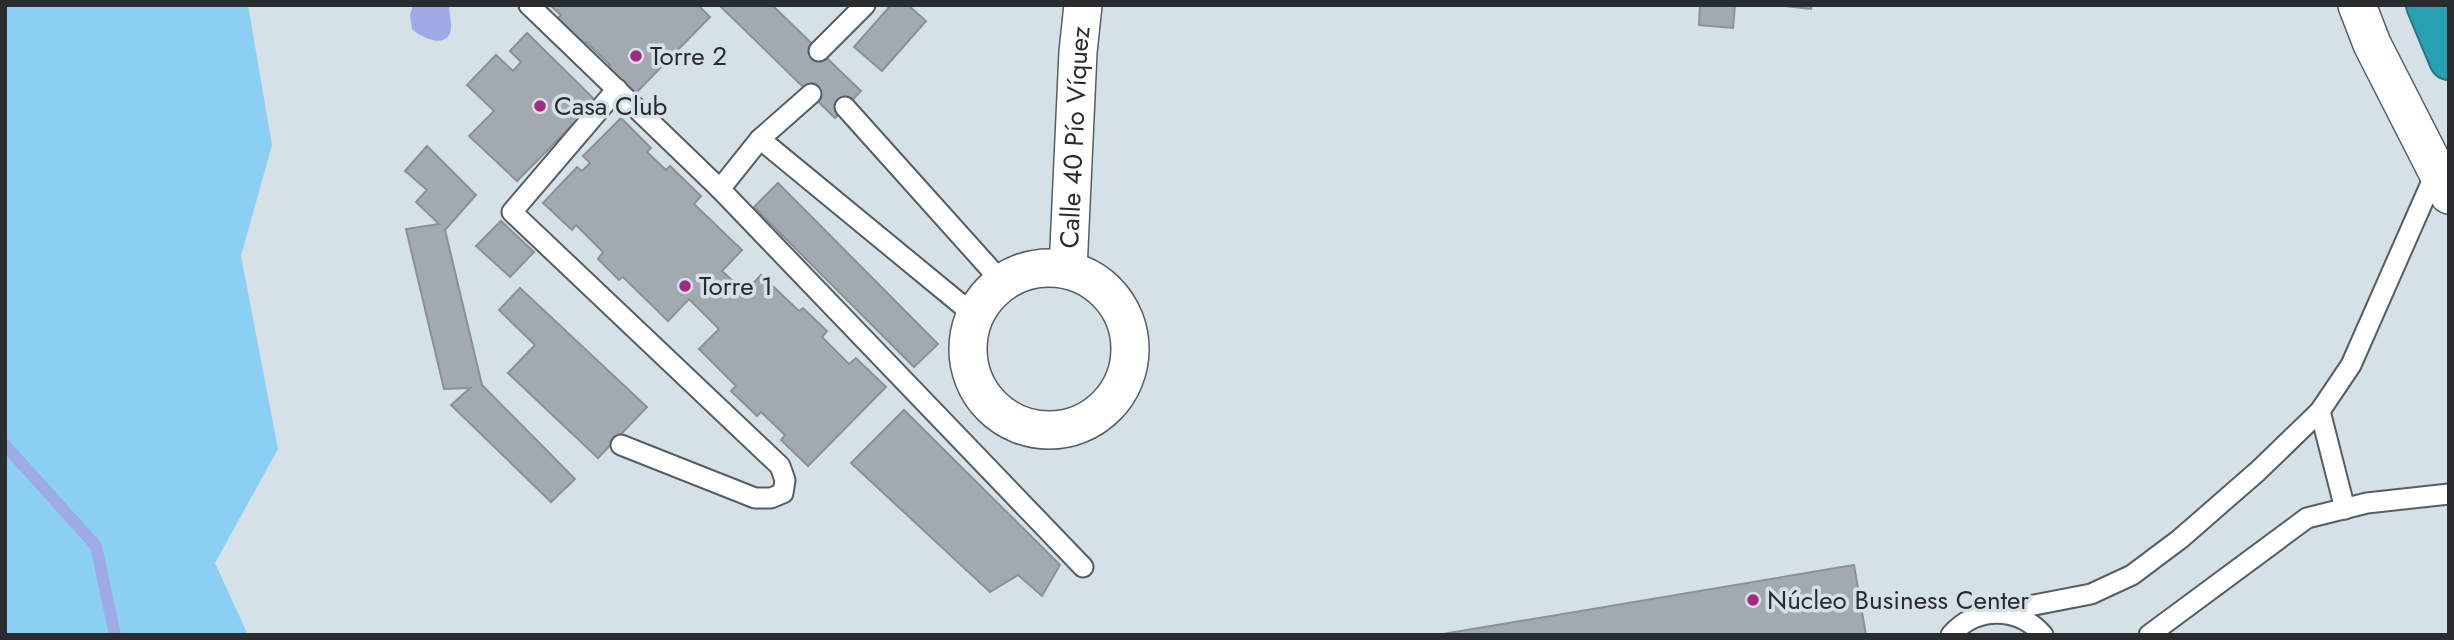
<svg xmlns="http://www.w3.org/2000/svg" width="2454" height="640" viewBox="0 0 2454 640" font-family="Jost,sans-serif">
	<rect width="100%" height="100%" fill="#d6e1e7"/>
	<!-- green -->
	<path fill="#8bd0f3" d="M5,5H248L272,145L241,256L278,449L215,563L248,635H5Z"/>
	<!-- water -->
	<path fill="#9fabe7" d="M413,5H449C449,13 452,21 451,29C448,50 421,38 412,29L410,15Z"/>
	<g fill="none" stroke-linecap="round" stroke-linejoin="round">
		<!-- stream -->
		<path stroke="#9fabe7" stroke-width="12" d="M5,445L96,546L115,635"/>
	</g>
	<!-- building -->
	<g fill="#a2a9b1" stroke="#8a9199" stroke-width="2">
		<path d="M550,5H698L710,17L633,96L605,69L610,65L586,42L582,46L556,20L561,15Z"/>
		<path d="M719,5H772L861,91L835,118Z"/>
		<path d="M891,5H908L926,21L882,71L854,47Z"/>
		<path d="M1700,5H1735L1733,28L1699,25Z"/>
		<path d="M1776,5H1812L1811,9Z"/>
		<path d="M527,33L596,101L517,181L469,136L494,111L467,85L496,55L513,71L521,62L510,51Z"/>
		<path d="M621,118L651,148L647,152L666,170L670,166L701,196L694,204L742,250L722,271L745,292L761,275L799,311L803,308L827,331L822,337L849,364L856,358L886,387L808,466L781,440L785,435L761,412L757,416L731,391L736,386L699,349L719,329L689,299L668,321L623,277L619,280L598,259L603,252L576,225L572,230L543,203L577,167L582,171L590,163L583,156Z"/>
		<path d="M427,146L476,195L445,230L482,385L575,479L551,502L451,405L470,388L444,389L406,229L439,224L416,202L427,190L405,171Z"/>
		<path d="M778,183L938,344L914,367L754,207Z"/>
		<path d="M501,221L534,252L510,277L476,246Z"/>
		<path d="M520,288L647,407L598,458L508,373L535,345L499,310Z"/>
		<path d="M904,410L1060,565L1042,596L1018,575L990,592L851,463Z"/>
		<path d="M1854,565L1866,635H1437Z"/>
	</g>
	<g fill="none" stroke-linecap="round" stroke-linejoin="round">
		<defs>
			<g id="lane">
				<path d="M529,5L720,189L760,139L811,94"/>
				<path d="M819,51L865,5"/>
				<path d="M617,89L512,212L780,466L785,480L783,493L771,498H755L621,445"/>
				<path d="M845,107L1002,282"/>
				<path d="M760,139L974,315"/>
				<path d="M720,189L1083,567"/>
				<path d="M2320,411L2345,509"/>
				<path d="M1998,612L2091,594L2132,575L2180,539L2258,471L2320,411L2351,365L2436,172"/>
				<path d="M1951,635C1976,606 2018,606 2043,635"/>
				<path d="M2149,635L2307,518L2367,503L2449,494"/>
			</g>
			<g id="street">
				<path d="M2357,5L2372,44L2449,195"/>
				<circle cx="1049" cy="349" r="81"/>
				<path id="s1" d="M1068,270L1078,52L1083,5"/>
			</g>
			<path id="highway" d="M2426,5L2449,60"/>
		</defs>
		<!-- lane casing -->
		<use href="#lane" stroke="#555e63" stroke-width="23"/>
		<!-- street casing -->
		<use href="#street" stroke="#555e63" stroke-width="40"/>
		<!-- highway casing -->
		<use href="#highway" stroke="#277783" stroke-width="42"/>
		<!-- lane -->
		<use href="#lane" stroke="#fff" stroke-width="19"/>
		<!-- street -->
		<use href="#street" stroke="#fff" stroke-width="37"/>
		<!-- highway -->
		<use href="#highway" stroke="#27a0b1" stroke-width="38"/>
	</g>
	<!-- markers -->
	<g fill="#a32a81" stroke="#d6e1e7" stroke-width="2.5">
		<circle cx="636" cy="56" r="7"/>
		<circle cx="540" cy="106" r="7"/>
		<circle cx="685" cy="286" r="7"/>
		<circle cx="1753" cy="600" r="7"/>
	</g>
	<g text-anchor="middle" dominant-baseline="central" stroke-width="7" stroke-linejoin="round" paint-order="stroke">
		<!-- poi labels -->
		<g font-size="26" fill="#282c2e" stroke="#d6e1e7" text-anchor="start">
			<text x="650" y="56">Torre 2</text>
			<text x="554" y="106">Casa Club</text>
			<text x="699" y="286">Torre 1</text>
			<text x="1767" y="600">Núcleo Business Center</text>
		</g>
		<!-- street labels -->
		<g font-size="26" fill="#282c2e" stroke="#d6e1e7">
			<text stroke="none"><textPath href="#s1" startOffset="133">Calle 40 Pío Víquez</textPath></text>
		</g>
	</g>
	<!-- border -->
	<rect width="2454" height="640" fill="none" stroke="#282c2e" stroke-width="14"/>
</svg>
